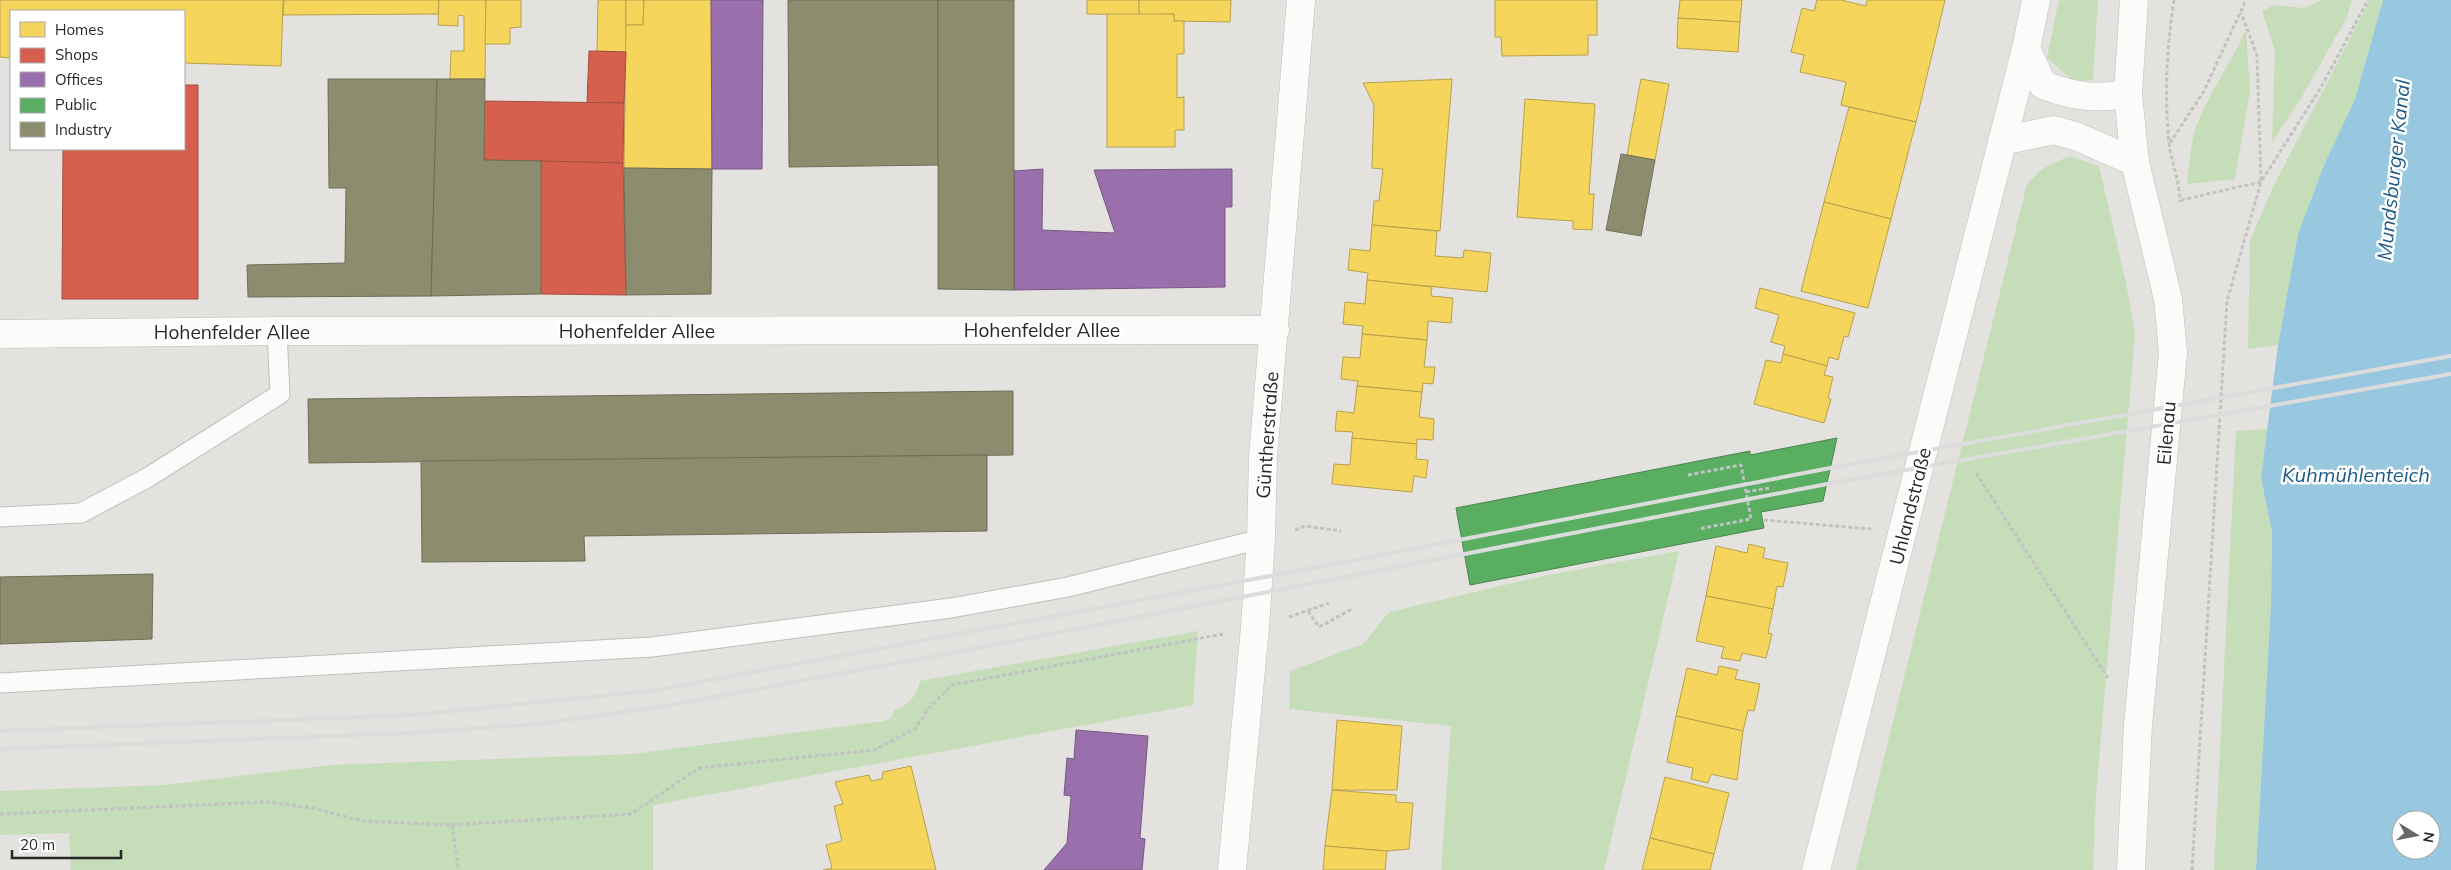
<svg xmlns="http://www.w3.org/2000/svg" width="2451" height="870" viewBox="0 0 2451 870" font-family="Mulish,sans-serif">
	<rect width="100%" height="100%" fill="#e4e2de"/>
	<!-- green -->
	<g fill="#c6ddba">
		<path d="M2059,0H2098L2093,80L2074,82L2047,58Z"/>
		<path d="M2322,0H2352L2347,17L2301,98L2272,142L2275,51L2262,11L2274,5L2304,8Z"/>
		<path d="M2370,0H2383L2355,99L2324,165L2298,234L2278,345L2248,349L2250,241L2273,187Z"/>
		<path d="M2246,30L2250,91L2235,179L2187,184C2189,167 2190,147 2195,130C2207,95 2231,64 2246,30Z"/>
		<path d="M2069,156L2099,166L2125,278L2135,333L2096,796L2093,870H1856L2027,184L2042,169Z"/>
		<path d="M2268,429L2261,478L2272,532L2271,604L2256,870H2214L2236,431Z"/>
		<path d="M1679,551L1604,870H1441L1451,726L1289,709L1290,671L1363,644L1389,612L1548,575Z"/>
		<path d="M1198,631L1193,705L653,805V870H71L69,833L0,835V791L165,785L331,765L633,754L885,721L891,718L894,710C909,705 916,697 920,681Z"/>
	</g>
	<!-- water -->
	<path fill="#98c8df" fill-rule="evenodd" d="M2383,0H2451V870H2256L2271,604L2272,532L2261,478L2278,345L2298,234L2324,165L2355,99ZM2401,820H2431V850H2401Z"/>
	<!-- homes -->
	<g fill="#f6d55c" stroke="#b8a14c">
		<path d="M0,0H283L281,66L184,63V11H11V58L0,57Z"/>
		<path d="M284,0H439L438,14L283,15Z"/>
		<path d="M439,0H486L485,79H450L451,51H464V16L458,15V26L438,25Z"/>
		<path d="M486,0H521V27L510,28V44H485Z"/>
		<path d="M598,0H626V52L597,51Z"/>
		<path d="M626,0H644L643,25H626Z"/>
		<path d="M644,0H711L712,169L624,168L626,25H643Z"/>
		<path d="M1087,0H1139V15L1087,14Z"/>
		<path d="M1139,0H1231L1230,22L1174,21V14L1139,15Z"/>
		<path d="M1495,0H1597V35H1588V55L1502,56L1501,37H1495Z"/>
		<path d="M1680,0H1742L1740,22L1678,18Z"/>
		<path d="M1817,0H1841L1866,6L1867,0H1945L1916,122L1841,105L1846,82L1800,72L1804,55L1791,52L1802,8L1814,11Z"/>
		<path d="M1107,14H1174V21H1184V54H1177V98L1184,97V130H1175V147H1107Z"/>
		<path d="M1678,18L1740,22L1738,52L1677,48Z"/>
		<path d="M1452,79L1440,231L1372,225L1374,201H1379L1383,169L1372,168L1374,105L1363,83Z"/>
		<path d="M1641,79L1669,84L1655,160L1627,155Z"/>
		<path d="M1525,99L1595,104L1589,194H1594L1592,230L1573,229V221L1517,217Z"/>
		<path d="M1849,107L1916,122L1891,219L1824,202Z"/>
		<path d="M1824,202L1891,219L1868,308L1801,291Z"/>
		<path d="M1372,225L1437,231L1435,256L1463,258L1464,250L1491,253L1487,292L1367,280L1368,273L1348,270L1350,249L1370,251Z"/>
		<path d="M1367,280L1432,287L1431,296L1453,298L1451,323L1428,321L1427,340L1362,334L1363,326L1343,324L1345,302L1365,304Z"/>
		<path d="M1760,288L1855,313L1848,337L1844,336L1838,360L1829,357L1827,366L1783,354L1785,346L1771,342L1779,315L1755,308Z"/>
		<path d="M1362,334L1427,340L1424,367H1435L1433,384L1423,383L1422,392L1357,386L1358,381L1341,379L1343,357L1360,358Z"/>
		<path d="M1783,354L1827,366L1824,375L1833,377L1828,398L1831,399L1824,423L1754,404L1766,360L1781,363Z"/>
		<path d="M1357,386L1422,392L1419,417L1434,419L1433,440L1417,439V444L1352,438L1353,432L1335,431L1337,411L1354,413Z"/>
		<path d="M1352,438L1417,444L1416,459L1428,460L1426,478L1414,476L1412,492L1332,484L1334,464L1350,465Z"/>
		<path d="M1749,544L1765,548L1763,558L1788,563L1783,587L1777,586L1773,609L1706,596L1716,546L1747,553Z"/>
		<path d="M1706,596L1773,609L1768,633L1772,634L1766,658L1742,653L1740,661L1721,658L1724,647L1696,641Z"/>
		<path d="M1719,666L1738,670L1735,679L1760,684L1754,711L1748,710L1743,731L1676,716L1687,668L1717,675Z"/>
		<path d="M1676,716L1743,731L1737,780L1711,774L1708,783L1691,779L1693,768L1667,762Z"/>
		<path d="M1337,720L1402,726L1397,790H1332Z"/>
		<path d="M911,766L936,870H823L832,868L826,845L842,841L834,806L843,804L835,782L869,775L871,781L882,779L883,772Z"/>
		<path d="M1665,777L1729,793L1714,854L1650,838Z"/>
		<path d="M1332,790L1396,795V802L1413,803L1409,849L1387,851L1325,846Z"/>
		<path d="M1650,838L1714,854L1710,870H1642Z"/>
		<path d="M1325,846L1387,851L1385,870H1323Z"/>
	</g>
	<!-- shops -->
	<g fill="#d6604d" stroke="#a24f42">
		<path d="M589,51L626,52L624,103H587Z"/>
		<path d="M184,85H198V299H62L63,149H184Z"/>
		<path d="M484,101L624,103L623,163L484,160Z"/>
		<path d="M541,161L623,163L626,295L541,294Z"/>
	</g>
	<!-- offices -->
	<g fill="#9970ab" stroke="#775a83">
		<path d="M711,0H763L762,169H712Z"/>
		<path d="M1043,169L1042,230L1115,233L1094,170L1232,169V207H1225V287L1014,290V171Z"/>
		<path d="M1076,730L1148,736L1140,838L1145,839L1142,870H1044L1067,843L1071,796L1064,795L1067,758L1074,759Z"/>
	</g>
	<!-- public -->
	<path fill="#5aae61" stroke="#4b8650" d="M1837,438L1823,501L1761,512L1764,528L1470,585L1456,508L1750,451V455Z"/>
	<!-- industry -->
	<g fill="#8c8c6e" stroke="#6e6e59">
		<path d="M788,0H938V165L789,167Z"/>
		<path d="M938,0H1014V290L938,289Z"/>
		<path d="M328,79H437L431,296L248,297L247,265L345,263L346,188H329Z"/>
		<path d="M437,79H485L484,160L541,161V294L431,296Z"/>
		<path d="M1621,154L1655,160L1641,236L1606,230Z"/>
		<path d="M624,168L712,169L711,294L626,295Z"/>
		<path d="M1013,391V455L309,463L308,399Z"/>
		<path d="M987,455V531L584,536L585,561L422,562L421,461Z"/>
		<path d="M153,574L152,639L0,644V577Z"/>
	</g>
	<g fill="none" stroke-linecap="round" stroke-linejoin="round">
		<defs>
			<g id="service">
				<path d="M0,517L81,513L147,478L280,394L277,331"/>
				<path d="M0,683L652,647L951,608L1068,587L1261,539"/>
			</g>
			<g id="minor">
				<path d="M2026,49L2043,85C2076,97 2093,99 2128,94"/>
				<path d="M2002,141L2054,130L2078,137L2135,162"/>
				<path d="M0,334L277,331L1275,330"/>
				<path d="M1232,870L1255,627L1261,539L1263,457L1301,0"/>
				<path d="M1816,870L2026,49L2036,0"/>
			</g>
			<path id="tertiary" d="M2131,870L2138,725L2173,353L2168,299L2135,162L2128,94L2134,0"/>
		</defs>
		<!-- service casing -->
		<use href="#service" stroke="#bfbebf" stroke-width="21"/>
		<!-- minor casing -->
		<use href="#minor" stroke="#bfbebf" stroke-width="29"/>
		<!-- tertiary casing -->
		<use href="#tertiary" stroke="#bfbebf" stroke-width="29"/>
		<!-- path -->
		<g stroke="#c2c2c2" stroke-width="3" stroke-dasharray="4 2.5" stroke-linecap="butt">
			<path d="M2174,0C2167,48 2164,94 2169,142C2171,162 2180,182 2180,202"/>
			<path d="M2170,143L2204,91L2246,0"/>
			<path d="M2181,200L2261,182L2320,89L2368,0"/>
			<path d="M1976,473L2108,678"/>
			<path d="M1688,475L1741,465L1750,513L1751,519L1698,529"/>
			<path d="M1746,492L1769,488"/>
			<path d="M1764,520L1871,529"/>
			<path d="M1295,530L1305,526L1341,531"/>
			<path d="M1308,611L1319,627L1352,609"/>
			<path d="M1289,617L1329,603"/>
			<path d="M0,814L266,802L313,808L362,821L450,825L631,814L699,768L874,750L916,728L929,708L952,685L1223,634"/>
			<path d="M452,825L458,868"/>
			<path d="M2192,870L2227,301L2261,182L2257,55L2241,13"/>
		</g>
		<!-- service -->
		<use href="#service" stroke="#fbfbfa" stroke-width="19"/>
		<!-- minor -->
		<use href="#minor" stroke="#fbfbfa" stroke-width="28"/>
		<!-- tertiary -->
		<use href="#tertiary" stroke="#fbfbfa" stroke-width="28"/>
		<!-- rail -->
		<g stroke="#dcdcdd" stroke-width="4">
			<path d="M0,731L412,715L651,691L1340,563L1830,468L2451,356"/>
			<path d="M0,749L410,733L538,724L659,707L931,657L1827,484L2451,374"/>
		</g>
	</g>
	<g text-anchor="middle" dominant-baseline="central" stroke-width="5" stroke-linejoin="round" paint-order="stroke">
		<!-- street labels -->
		<g font-size="19" fill="#272727" stroke="#fff">
			<text x="1042" y="330">Hohenfelder Allee</text>
			<text x="637" y="331">Hohenfelder Allee</text>
			<text x="232" y="332">Hohenfelder Allee</text>
			<text transform="translate(2166 433) rotate(-85)">Eilenau</text>
			<text transform="translate(1267 435) rotate(-86)">Güntherstraße</text>
			<text transform="translate(1910 506) rotate(-76)">Uhlandstraße</text>
		</g>
		<!-- water labels -->
		<g font-size="20" font-style="italic" fill="#1c5b87" stroke="#fff">
			<text transform="translate(2393 170) rotate(-84)">Mundsburger Kanal</text>
			<text x="2356" y="474">Kuhmühlenteich</text>
		</g>
	</g>
	<!-- legend -->
	<rect x="10" y="10" width="175" height="140" fill="#ffffff" stroke="#a9a9a9"/>
	<rect x="20" y="22" width="25" height="15" fill="#f6d55c" stroke="#a9a9a9"/>
	<text x="55" y="35" font-size="15" fill="#272727">Homes</text>
	<rect x="20" y="48" width="25" height="15" fill="#d6604d" stroke="#a9a9a9"/>
	<text x="55" y="60" font-size="15" fill="#272727">Shops</text>
	<rect x="20" y="72" width="25" height="15" fill="#9970ab" stroke="#a9a9a9"/>
	<text x="55" y="85" font-size="15" fill="#272727">Offices</text>
	<rect x="20" y="98" width="25" height="15" fill="#5aae61" stroke="#a9a9a9"/>
	<text x="55" y="110" font-size="15" fill="#272727">Public</text>
	<rect x="20" y="122" width="25" height="15" fill="#8c8c6e" stroke="#a9a9a9"/>
	<text x="55" y="135" font-size="15" fill="#272727">Industry</text>
	<!-- north arrow -->
	<g transform="translate(2416 835) rotate(100)"><circle r="24" fill="#ffffff" stroke="#a9a9a9"/>
	<path d="M0-4L9 19L0 12L-9 19Z" fill="#696867"/>
	<text y="-8" font-size="14" font-weight="bold" text-anchor="middle" fill="#272727">N</text>
	</g>
	<!-- scale -->
	<path d="M12 850v8h109v-8" fill="none" stroke="#272727" stroke-width="2.5"/>
	<text x="20" y="850" font-size="15" fill="#272727" stroke="#ffffff" stroke-width="4" paint-order="stroke">20 m</text>
</svg>
